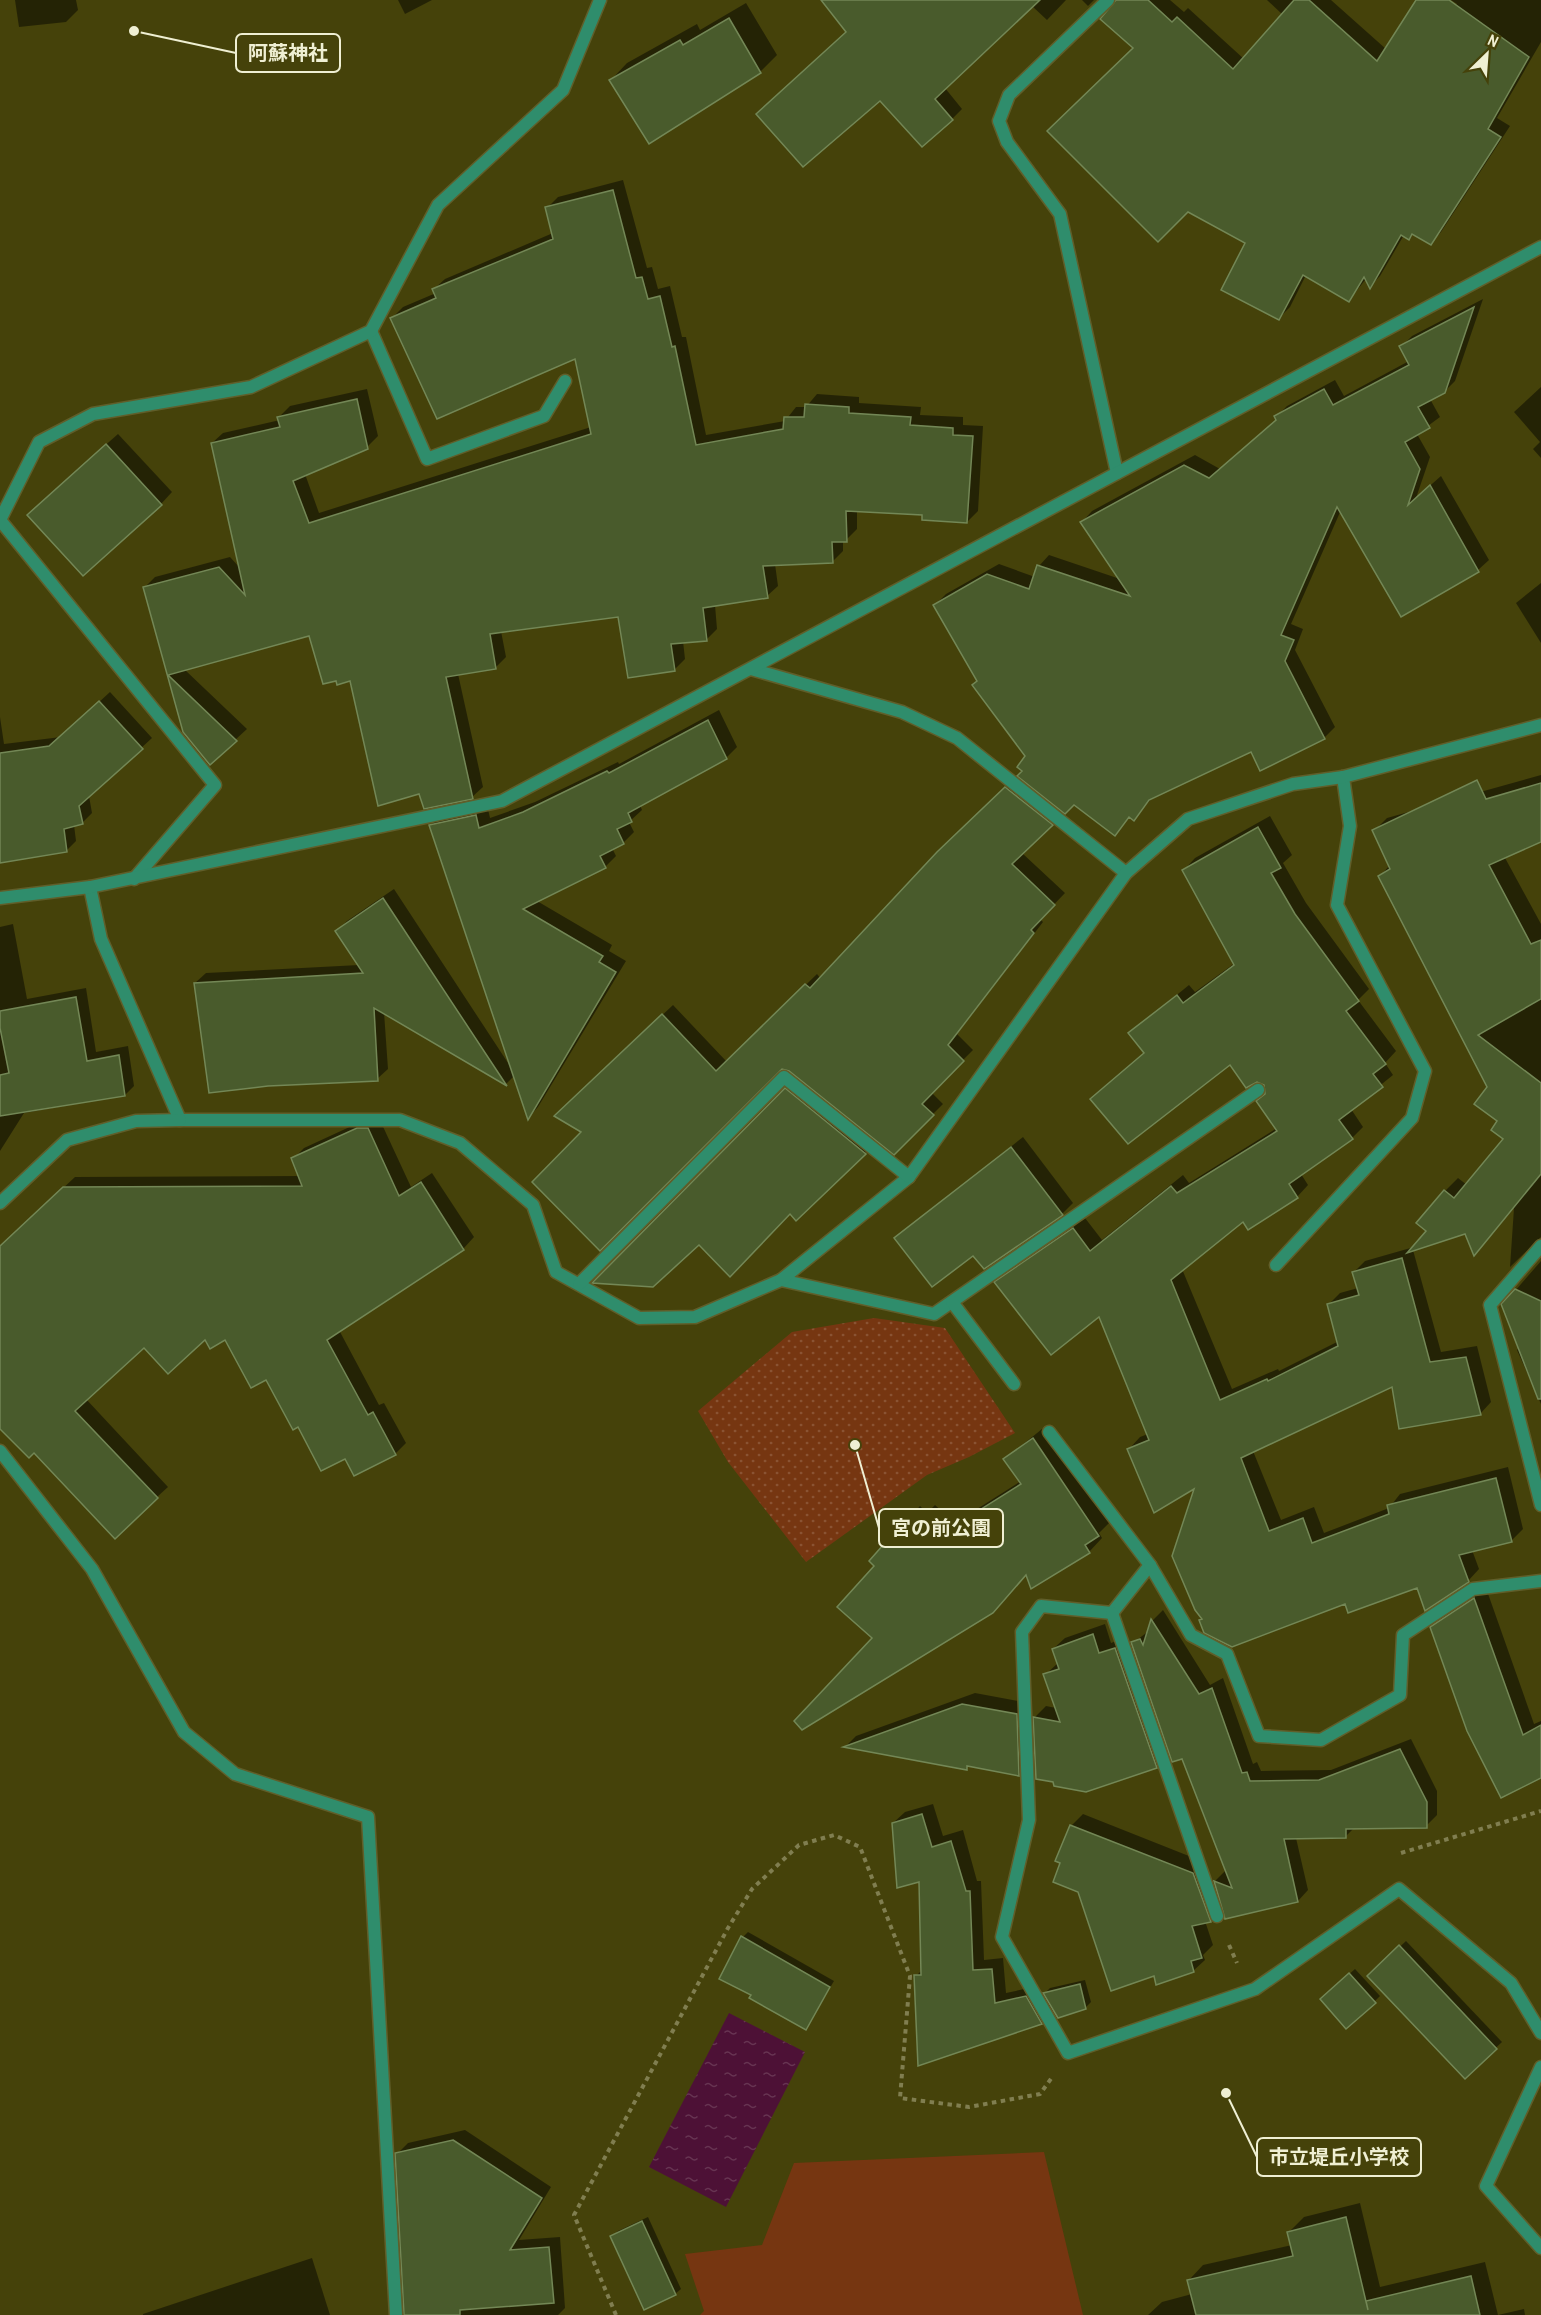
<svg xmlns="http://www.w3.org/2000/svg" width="1541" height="2315" viewBox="0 0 1541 2315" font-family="'Archivo Narrow','Noto Sans JP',sans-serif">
	<defs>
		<pattern id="park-dots" width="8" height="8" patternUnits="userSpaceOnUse" patternTransform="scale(1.5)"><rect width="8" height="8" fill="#763611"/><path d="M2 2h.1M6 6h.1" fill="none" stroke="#8a5333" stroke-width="1.8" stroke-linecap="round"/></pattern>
		<pattern id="water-ripples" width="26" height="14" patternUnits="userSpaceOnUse" patternTransform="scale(1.5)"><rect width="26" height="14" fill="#4d1136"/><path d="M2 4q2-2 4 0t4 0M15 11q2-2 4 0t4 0" fill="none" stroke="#673452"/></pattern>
	</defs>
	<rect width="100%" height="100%" fill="#45420a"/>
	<!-- park -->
	<path fill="url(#park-dots)" d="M874,1318L945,1328L1015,1433L969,1457L927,1475L806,1562L728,1462L698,1411L792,1332Z"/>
	<!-- pitch -->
	<path fill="#763611" d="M1044,2152L1083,2315H700L704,2311L685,2254L762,2245L794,2163Z"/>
	<!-- water -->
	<path fill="url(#water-ripples)" d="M729,2013L805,2052L726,2207L649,2167Z"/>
	<!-- shadow -->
	<g fill="#0007">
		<path d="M15,0H76L78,10L66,22L19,27Z"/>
		<path d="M398,0H432L405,14Z"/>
		<path d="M823,0H1066L1047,20L1032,6L945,88L962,109L952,119L847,32Z"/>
		<path d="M1082,0H1094L1088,6Z"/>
		<path d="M1117,0H1170L1184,12L1188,8L1244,59L1283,15L1267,0H1331L1386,49L1418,0H1446L1455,6L1457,4L1451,0H1541V42L1497,118L1510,126L1441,232L1431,243L1414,233L1408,238L1404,235L1380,276L1370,286L1366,279L1349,300L1306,275L1290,307L1279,318L1247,243L1135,48Z"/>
		<path d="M746,3L777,55L760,72L611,80L627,63L697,24L700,30Z"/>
		<path d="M623,180L647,268L652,267L658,289L670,286L682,337H686L706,435L785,421L796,407H806L817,394L859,397V403L921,407L920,415L963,417V425L983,426L978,511L967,522L924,514L857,510V529L846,540H843V551L832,562L775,564L778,586L767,596L715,605L717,629L707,639L683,641L685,659L674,670L620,615L501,631L506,657L495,668L458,674L483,787L472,797L420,792L351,679L310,634L184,669L247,729L210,763L184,732L144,588L155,577L230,557L240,568L212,443L223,433L280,420L279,417L290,406L367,389L378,436L367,447L305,474L319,513L591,427L576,357L392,318L403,307L436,293L434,289L445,279L553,233L547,208L558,197Z"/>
		<path d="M1483,299L1455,381L1444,392L1430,399L1440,417L1417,434L1430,457L1416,498L1441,476L1489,560L1478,570L1401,615L1341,510L1291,624L1303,629L1295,650L1335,727L1324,738L1252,750L1153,797L1133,819L1130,816L1114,834L1024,770L1027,756L978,681L935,605L946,594L999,564L1035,577L1039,566L1049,555L1120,579L1082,522L1092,511L1195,455L1220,469L1277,420L1276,417L1287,406L1335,380L1344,396L1409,361L1401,347L1412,336Z"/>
		<path d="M1541,387V458L1533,449L1540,442L1514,412Z"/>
		<path d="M118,434L172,492L161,504L40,503Z"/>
		<path d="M1541,583V643L1516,603Z"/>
		<path d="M110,692L152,738L89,796L92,813L82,823L74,825L76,841L66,851L0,861V717L4,744L61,737Z"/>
		<path d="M719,710L737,747L726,758L640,805L642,810L629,822L634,832L623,843L612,848L616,856L605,867L537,901L612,945L609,951L626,961L538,1107L529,1117L515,1075L506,1084L384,1012L388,1069L377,1079L195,983L206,973L359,965L337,931L347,921L394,889L510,1066L431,825L441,815L487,805L490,818L535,802L618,762L619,764Z"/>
		<path d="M1541,775V841L1504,856L1541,924V1237L1510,1267L1514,1208L1475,1253L1465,1232L1413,1250L1441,1352L1477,1346L1491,1402L1480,1414L1393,1385L1253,1451L1281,1520L1314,1507L1324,1533L1389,1508L1400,1494L1508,1467L1523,1529L1512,1540L1472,1550L1479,1569L1468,1581L1418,1586L1345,1602L1200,1620L1203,1618L1197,1485L1129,1449L1140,1437L1148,1434L1100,1315L996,1283L1007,1271L1085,1218L1102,1240L1183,1175L1189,1183L1277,1128L1266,1084L1230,1063L1145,1052L1130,1033L1189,985L1195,992L1235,963L1184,870L1195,858L1270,816L1292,855L1283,863L1306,903L1369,989L1358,1000L1396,1051L1385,1063L1393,1075L1351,1109L1363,1127L1352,1138L1301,1174L1308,1185L1297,1197L1243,1220L1182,1269L1232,1389L1278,1369L1279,1371L1339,1341L1329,1304L1340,1293L1358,1288L1354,1272L1365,1261L1414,1247L1428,1231L1445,1191L1458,1178L1467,1185L1506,1139L1489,1087L1380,876L1390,865L1374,831L1387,818Z"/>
		<path d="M1017,778L1062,814L1022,853L1065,893L1040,919L1043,922L957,1034L973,1050L931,1092L943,1104L894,1153L878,1140L796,1219L790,1212L595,1281L799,1076L790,1069L782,1067L583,1131L566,1106L673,1005L727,1062L817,974L821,979L950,841Z"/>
		<path d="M13,924L27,999L86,988L96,1052L128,1046L134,1086L125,1095L24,1113L0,1151V927Z"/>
		<path d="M369,1118H379L411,1187L432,1173L474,1237L464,1248L339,1330L379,1405L384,1403L406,1443L395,1454L345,1457L299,1425L266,1378L226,1338L205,1337L144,1346L86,1399L168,1487L157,1497L0,1412V1264L33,1216L75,1177L300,1176L293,1159L304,1148Z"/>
		<path d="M1023,1137L1073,1203L1062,1214L973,1254L896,1238Z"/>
		<path d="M1541,1261V1404L1517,1350L1520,1347L1508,1299Z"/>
		<path d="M1047,1425L1111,1521L1099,1533L1102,1538L1089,1552L1027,1573L874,1638L876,1566L871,1561L920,1506L927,1513L935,1505L955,1523L1021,1481L1005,1459Z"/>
		<path d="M1486,1588L1534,1724L1541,1721V1776L1432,1627L1444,1616Z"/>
		<path d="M1163,1610L1210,1685L1223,1678L1253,1764L1257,1762L1261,1771L1331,1770L1411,1739L1437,1791V1815L1426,1826L1355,1827L1345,1837L1296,1838L1308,1890L1298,1901L1223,1908L1210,1920L1205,1921L1213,1945L1203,1955L1205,1960L1193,1971L1155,1974L1071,1826L1083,1814L1204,1862L1217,1895L1219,1894L1215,1881L1226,1870L1183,1757L1133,1643L1150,1630L1153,1620Z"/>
		<path d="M1105,1624L1111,1643L1127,1637L1167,1755L1156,1766L1054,1781L1037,1778L1035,1717L1046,1706L1056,1708L1045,1675L1058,1663L1053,1649L1065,1638Z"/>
		<path d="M975,1693L1028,1703L1030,1763L1019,1774L970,1765L966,1768L846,1746L856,1736Z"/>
		<path d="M933,1804L943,1836L963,1830L977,1881H981L984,1960L1003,1958L1006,1993L1038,1986L1043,1995L1050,1988L1085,1980L1091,2002L1086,2007L1059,2017L1054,2009L1041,2022L916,1976L923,1969L920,1880L893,1823L905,1812Z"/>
		<path d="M748,1932L834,1981L806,2028L753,1994L743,1937Z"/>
		<path d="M1406,1941L1502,2042L1465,2077L1369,1976Z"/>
		<path d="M1355,1969L1380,1996L1374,2002L1327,1994Z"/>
		<path d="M465,2130L551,2187L519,2240L560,2237L565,2308L558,2315H406L397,2154L408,2143Z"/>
		<path d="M1360,2203L1380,2287L1485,2262L1498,2315H1148L1162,2302L1192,2294L1189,2280L1203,2265L1292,2245L1289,2232L1304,2217Z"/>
		<path d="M648,2217L681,2289L675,2294L612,2236L618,2231Z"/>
		<path d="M312,2258L330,2315H143V2314Z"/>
		<path d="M1524,2309L1525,2315H1498Z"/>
	</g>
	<!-- building -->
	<g fill="#495b2c" stroke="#738756" stroke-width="1.5">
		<path d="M821,0H1040L935,99L953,120L922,147L880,101L803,167L756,114L846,32Z"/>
		<path d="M1116,0H1148L1172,22L1177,17L1233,69L1294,0H1309L1377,61L1416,0H1449L1529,57L1488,129L1501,137L1431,245L1412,234L1409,240L1401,235L1370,289L1364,277L1349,302L1303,275L1279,320L1221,290L1245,243L1188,212L1158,242L1047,131L1133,48L1100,19Z"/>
		<path d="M729,18L761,73L649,144L609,80L680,40L683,45Z"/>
		<path d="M613,190L636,278L642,277L648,299L660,296L672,347L675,346L696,445L783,429L784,417H804L805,404L849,407V413L911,417L910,425L953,428V435L973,436L967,523L922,520V515L846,511L847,542H832L833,563L763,566L768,598L703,608L707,641L671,644L675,671L628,678L618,617L490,634L496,669L446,677L473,799L424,809L419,794L378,806L350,681L337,685L336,681L323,684L309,636L168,675L237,741L210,765L183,732L143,587L219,567L245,595L211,443L280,427L277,417L357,399L368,449L293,481L309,523L591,434L575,359L437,419L390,318L436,298L432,289L553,239L545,207Z"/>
		<path d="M1474,307L1445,393L1418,407L1430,428L1405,442L1420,469L1408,505L1430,485L1479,572L1401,617L1337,507L1281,635L1294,640L1285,661L1325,739L1260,771L1251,752L1149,800L1134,821L1129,817L1115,836L1074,805L1065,814L1017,776L1022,771L1017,767L1025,756L972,685L977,681L933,605L987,574L1029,589L1037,565L1130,596L1080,522L1184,465L1209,478L1276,420L1274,416L1324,389L1333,405L1409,365L1399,346Z"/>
		<path d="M106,444L162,505L83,576L27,515Z"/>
		<path d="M99,701L143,749L79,806L83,824L64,829L67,852L0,863V753L49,746Z"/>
		<path d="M708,720L727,759L628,813L632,822L617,829L624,844L600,856L606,868L523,909L603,956L599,962L616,972L528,1120L429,825L476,815L479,828L523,812L607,771L609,773Z"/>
		<path d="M1477,780L1486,799L1541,783V842L1489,865L1531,944L1541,940V999L1478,1035L1541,1083V1174L1474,1256L1465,1234L1407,1253L1426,1231L1416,1223L1444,1190L1454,1198L1503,1139L1491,1130L1497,1121L1474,1104L1487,1087L1378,876L1390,869L1372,830Z"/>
		<path d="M1005,787L1053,825L1012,864L1055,905L1031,930L1034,933L948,1045L964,1061L922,1104L934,1115L894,1155L789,1071L782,1069L600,1251L532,1182L581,1132L554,1116L662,1014L716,1071L805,984L810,988L937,852Z"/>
		<path d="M1258,827L1281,868L1271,873L1295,914L1359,1001L1346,1011L1386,1064L1373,1074L1383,1087L1339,1120L1353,1139L1289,1184L1298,1198L1248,1230L1243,1222L1171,1280L1220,1400L1267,1379L1268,1381L1338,1346L1327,1304L1359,1295L1352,1272L1402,1258L1430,1362L1466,1357L1481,1415L1399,1429L1392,1387L1241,1458L1269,1531L1303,1518L1312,1543L1389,1514L1387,1505L1496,1478L1512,1542L1459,1555L1469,1582L1425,1611L1417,1588L1348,1613L1345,1604L1232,1647L1204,1633L1199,1620L1202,1619L1195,1610L1172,1556L1194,1489L1154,1513L1127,1449L1149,1440L1099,1317L1051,1355L994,1282L1073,1228L1090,1251L1171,1186L1177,1193L1277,1131L1256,1101L1265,1094L1264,1085L1257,1082L1246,1088L1230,1065L1128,1144L1090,1099L1144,1053L1128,1033L1177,995L1183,1003L1234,965L1182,870Z"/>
		<path d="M383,898L507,1086L374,1008L378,1081L268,1086L209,1093L194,983L363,973L335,931Z"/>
		<path d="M76,997L87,1061L119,1055L125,1096L0,1116V1075L9,1073L0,1028V1011Z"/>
		<path d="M785,1088L866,1154L796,1221L790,1214L730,1277L699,1245L653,1287L592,1283Z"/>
		<path d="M357,1128H368L399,1196L421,1182L464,1250L327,1340L368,1415L373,1412L396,1455L354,1476L345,1459L321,1471L298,1427L293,1430L266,1380L251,1388L225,1340L210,1349L205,1340L168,1374L144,1348L75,1411L158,1498L115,1539L34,1453L29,1458L0,1429V1246L63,1187L302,1186L291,1158Z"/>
		<path d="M1011,1147L1063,1215L984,1269L973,1256L932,1287L894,1238Z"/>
		<path d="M1515,1289L1541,1301V1399H1538L1501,1304Z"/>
		<path d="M1033,1438L1099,1536L1085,1545L1090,1553L1031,1589L1026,1575L993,1613L802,1730L794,1721L872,1638L837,1607L874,1566L869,1561L906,1519L913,1526L921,1517L940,1535L1021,1484L1003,1459Z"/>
		<path d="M1474,1598L1523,1735L1541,1725V1778L1501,1798L1467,1731L1430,1627Z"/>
		<path d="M1151,1619L1199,1694L1212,1688L1242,1773L1247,1772L1250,1781L1319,1780L1400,1749L1427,1802V1828L1346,1829V1838L1284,1839L1298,1902L1225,1919L1214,1881L1232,1888L1182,1759L1172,1762L1131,1642L1140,1639L1143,1645Z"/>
		<path d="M1093,1634L1099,1653L1115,1648L1157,1768L1086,1792L1054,1786L1053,1782L1036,1779L1033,1717L1060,1722L1043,1674L1059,1669L1052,1649Z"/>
		<path d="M962,1704L1017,1714L1019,1776L967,1766V1770L843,1747Z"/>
		<path d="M922,1814L932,1847L951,1841L966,1891H970L973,1970L992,1969L995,2003L1026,1996L1042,2024L918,2066L914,1975H921L919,1882L897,1888L892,1823Z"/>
		<path d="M1070,1825L1193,1873L1211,1922L1192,1926L1202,1958L1191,1961L1194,1972L1156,1985L1154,1976L1111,1991L1078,1892L1053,1882L1060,1863L1055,1861Z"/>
		<path d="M741,1936L830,1987L806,2030L749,1998L751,1995L719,1979Z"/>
		<path d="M1399,1945L1497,2049L1465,2079L1367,1976Z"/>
		<path d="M1349,1973L1376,2003L1346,2029L1320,1999Z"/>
		<path d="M1080,1984L1086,2009L1058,2018L1043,1993Z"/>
		<path d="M453,2140L542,2198L510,2250L549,2247L554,2303L460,2310V2315H404L395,2153Z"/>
		<path d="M1346,2217L1368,2310L1366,2301L1471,2276L1480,2315H1196L1187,2280L1293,2256L1287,2232Z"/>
		<path d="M642,2221L676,2295L644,2310L610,2236Z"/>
	</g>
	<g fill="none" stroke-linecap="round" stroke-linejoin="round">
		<defs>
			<g id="minor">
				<path d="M1108,0L1009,95L999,121L1007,142L1060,214L1117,473"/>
				<path d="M371,331L427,459L544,416L565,381"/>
				<path d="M751,669L902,712L957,738L1126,873"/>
				<path d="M134,879L215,785L0,520L39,442L93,414L251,387L371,331L438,205L563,90L600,0"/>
				<path d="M90,887L101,939L180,1120H400L460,1143L533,1205L556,1272L639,1318L695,1317L781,1280L934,1314L1258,1090"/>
				<path d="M0,898L90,887L502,801L1541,247"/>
				<path d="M0,1203L67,1140L136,1121L180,1120"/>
				<path d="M1541,1246L1490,1305L1541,1505"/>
				<path d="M1276,1265L1412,1118L1425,1071L1337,905L1350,826L1343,777"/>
				<path d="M781,1280L909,1177L1126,873L1188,819L1293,784L1343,777L1541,725"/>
				<path d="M579,1284L784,1077L909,1177"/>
				<path d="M952,1302L1014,1384"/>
				<path d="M1049,1432L1150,1565L1112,1613L1041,1606L1022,1632L1029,1820L1002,1937L1068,2053L1255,1989L1399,1889L1511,1983L1541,2033"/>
				<path d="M0,1451L92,1569L184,1732L235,1774L368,1817L396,2315"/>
				<path d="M1150,1565L1191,1635L1227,1654L1259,1736L1321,1740L1400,1695L1403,1635L1473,1589L1541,1581"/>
				<path d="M1112,1613L1217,1916"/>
				<path d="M1541,2067L1486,2186L1541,2248"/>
			</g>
		</defs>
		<!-- minor casing -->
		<use href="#minor" stroke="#605e2a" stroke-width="15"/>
		<!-- path -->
		<g stroke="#807e50" stroke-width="4" stroke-dasharray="4.5 4.5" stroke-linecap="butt">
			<path d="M1401,1853L1541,1811"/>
			<path d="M1229,1945L1237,1963"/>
			<path d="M616,2315L574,2215L728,1928L752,1889L799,1845L834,1835L860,1847L910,1976L900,2098L969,2107L1040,2094L1053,2076"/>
		</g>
		<!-- minor -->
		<use href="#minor" stroke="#2f8d6c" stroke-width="12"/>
	</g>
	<!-- callouts -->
	<path fill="none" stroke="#efefd3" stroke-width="2" d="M134 31L236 53M855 1445L879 1528M1226 2093L1257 2157"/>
	<g fill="#efefd3" stroke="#45420a" stroke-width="2">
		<circle cx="134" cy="31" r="6"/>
		<circle cx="855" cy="1445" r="6"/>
		<circle cx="1226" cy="2093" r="6"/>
	</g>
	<g fill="#45420a" stroke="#efefd3" stroke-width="2">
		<rect x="236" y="34" width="104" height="38" rx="6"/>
		<rect x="879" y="1509" width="124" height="38" rx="6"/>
		<rect x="1257" y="2138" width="164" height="38" rx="6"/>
	</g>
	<g font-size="20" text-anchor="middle" font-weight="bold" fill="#efefd3">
		<text x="288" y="60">阿蘇神社</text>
		<text x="941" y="1535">宮の前公園</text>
		<text x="1339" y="2164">市立堤丘小学校</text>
	</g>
	<!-- north arrow -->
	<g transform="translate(1487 54) rotate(25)" stroke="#45420a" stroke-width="4.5" paint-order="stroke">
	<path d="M0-4.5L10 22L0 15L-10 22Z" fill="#efefd3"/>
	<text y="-9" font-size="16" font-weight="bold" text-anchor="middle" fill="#efefd3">N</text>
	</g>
</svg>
